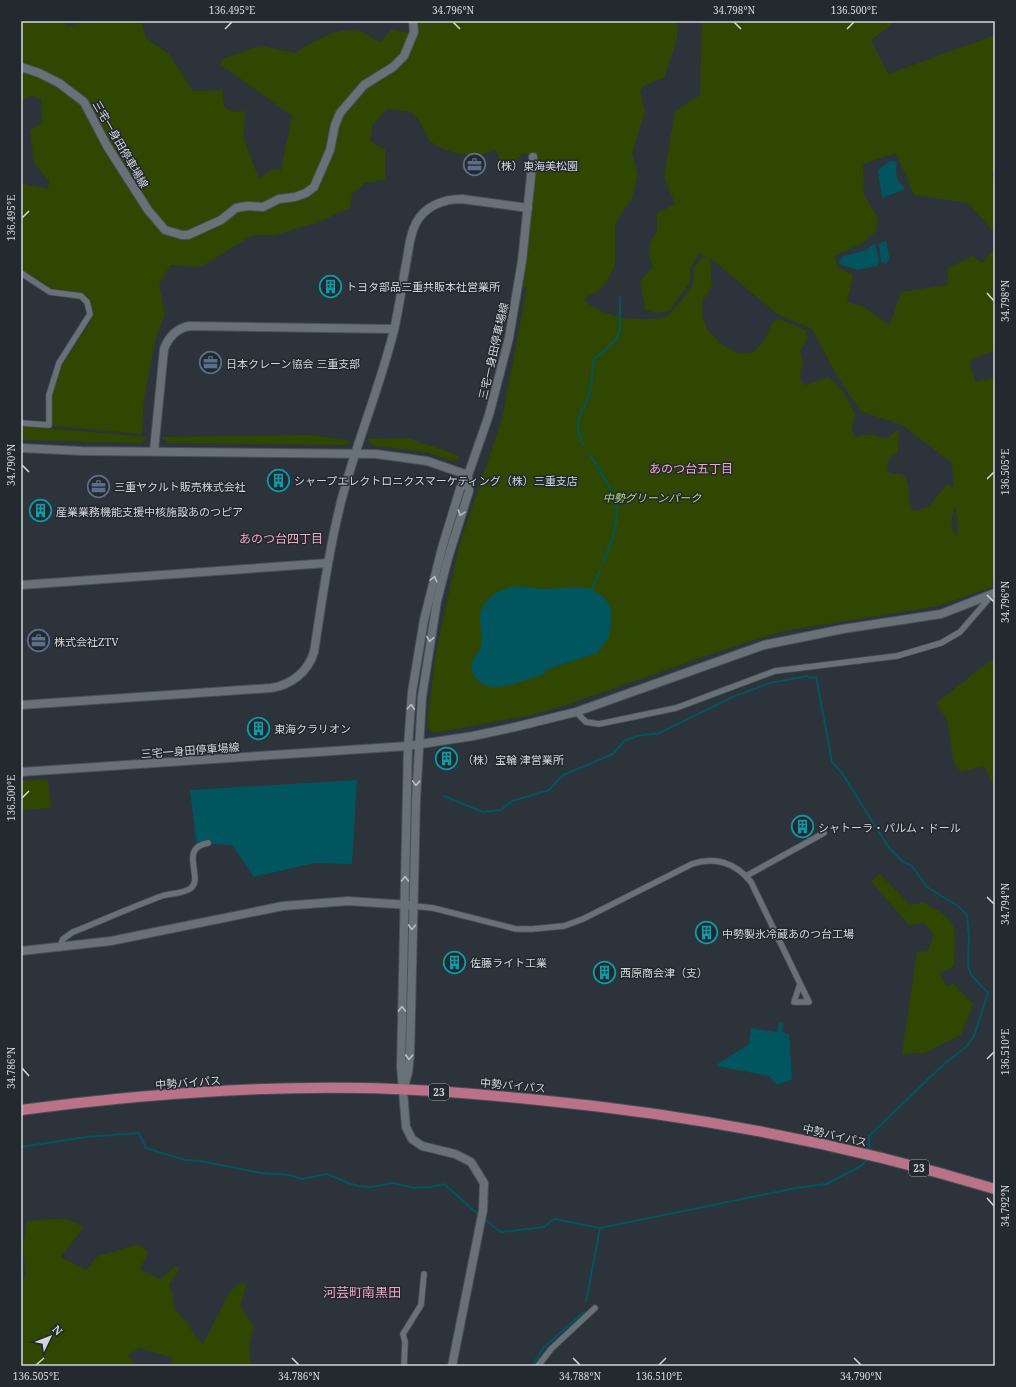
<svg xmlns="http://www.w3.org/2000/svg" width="1016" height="1387" viewBox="0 0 1016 1387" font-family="'Noto Serif','Noto Sans JP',serif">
	<rect width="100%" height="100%" fill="#2c333a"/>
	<!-- green -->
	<g fill="#2f4700" fill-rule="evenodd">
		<path d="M21,21H65L67,27L85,21H142L146,38L169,54L193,91L222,90L225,108L234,112L245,111L243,136L259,179L272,169L281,170L292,116L220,64L224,58L261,46L295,53C311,43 339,26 358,31C365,32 373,39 380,42L392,29L409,33V21H678L677,40L664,78L645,85L640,91L645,112L632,153L638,174L632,198L615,224V266L603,287L584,299C599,317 644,324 666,316C672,314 690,290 693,283C694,279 693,272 693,268L702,257L710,259L712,287L702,302L703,317L707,329L721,344L739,354L753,352L763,342L774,321L779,319L805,330C809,338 805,344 800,351L803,364L800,372L801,382L806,385L828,377C841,386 848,399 855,414L852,428L854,437L871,434L878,437L887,438L899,429L898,453L889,458L887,470L893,474H902C912,484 907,497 911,509L917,511L929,506L947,484L954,487L952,463L902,425L860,411L836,374L812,329L777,314L713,260L699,253L690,269V282L669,311L656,313L645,310L640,281L653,267L649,255L650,243L657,231V213L675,204L664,177L675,111L700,95L702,21H896L871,40L888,74L995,35V172L991,173L995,181V233L968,203L914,195L896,153L863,164L864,195L878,218L876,231L861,244L834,256L839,268L853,275L847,302L864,307L890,325L901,292L947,285L948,268L973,256L982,263L995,248V350L970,361L975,382L995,377V578L992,579L993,587L938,606L784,631L723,650L572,703L532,715L433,733L427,726L436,651L459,546L502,419L527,287H522L531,210L535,157L523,153L517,160L501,161L495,150L477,156L459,154L445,150L429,141L419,120L411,112L387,109L373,124L370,141L385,149V180L365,183L352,194L350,208L321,221L276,235H253L201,267L171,265L159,284L165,314L156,338L144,399L142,434L52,426L51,396L63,364L91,321L93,311L91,302L83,293L51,288L21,269V183L48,189L49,181L34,163L30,130L42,123L41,100L32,95L21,102ZM955,506L958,528L956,537L951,523Z"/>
		<path d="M21,426L147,437L141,443L21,440Z"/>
		<path d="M311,435L352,441L345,445L167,443L162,437Z"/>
		<path d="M408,438L449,452L460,457L454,461L425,452L374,446L367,439Z"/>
		<path d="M995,657V787L984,766L961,772L954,763L947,720L936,703Z"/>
		<path d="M48,779L51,808L21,810V781Z"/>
		<path d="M880,874L910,905L923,902C961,923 955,925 954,966L939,974L947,986L953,984L973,1004L961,1035L924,1053L902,1054L917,952L928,951L934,935L924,923L909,925L871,881Z"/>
		<path d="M53,1219H66L84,1227L61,1257L86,1270L98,1256L136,1245L141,1246L148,1252L140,1270L161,1279L175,1266L179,1268L169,1285L173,1294L174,1308L187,1322L196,1338L203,1344L228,1295L237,1284L247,1283L240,1306L254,1327L249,1347L251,1362L249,1366H170L173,1358L140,1348L128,1355L135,1366H21V1285L26,1274L23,1244L27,1221Z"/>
	</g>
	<!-- water -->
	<g fill="#00555e">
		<path d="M890,161L897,162C895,173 895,181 905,188L901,191L882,198L878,170Z"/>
		<path d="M883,241L887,242L889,258L887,263L884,264L881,261L879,245Z"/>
		<path d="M875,243L879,261L877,266L858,270L840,264L839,261L844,256L866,250Z"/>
		<path d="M516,586L542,589L577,587L587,588L603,596L610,606L612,616L609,637L597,653L545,670V674C531,678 510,687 495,687C483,687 470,677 472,664C473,657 480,652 481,645C483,636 481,629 480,621C479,600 499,589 516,586Z"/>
		<path d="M357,780L352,864L314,863L254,877L232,845L214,844L197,849L190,790Z"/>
		<path d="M779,1022L783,1023L782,1032L789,1034L792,1079L777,1085L769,1076L716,1066V1065L749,1044L751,1028L777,1032Z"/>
	</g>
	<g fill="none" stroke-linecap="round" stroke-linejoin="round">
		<!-- stream -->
		<g stroke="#00555e" stroke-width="2">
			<path d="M583,445C570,415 585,414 591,388C593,378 591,369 594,359L615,341L620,330V297"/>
			<path d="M590,455C621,504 625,508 603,563"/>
			<path d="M591,591L600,570"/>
			<path d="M444,796L483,812L501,810L512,801L549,790L563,775L613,754L624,741L637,736L659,733L733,697L770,683L807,676L810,678L816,677L832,762L842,773L889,848L902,861L912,866L927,887L958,906L967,915L969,936L968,966L971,975L988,993L974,1036L966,1047L944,1064L869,1136V1152"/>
			<path d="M21,1147L86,1137L139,1133L146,1148L185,1160L200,1161L261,1173L290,1175L302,1179L327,1174L348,1183L359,1186L371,1187L393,1183L415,1188L431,1187L444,1184L479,1215"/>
			<path d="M484,1219L501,1232L544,1227L554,1219L600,1228L796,1188L826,1184L861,1166L869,1158"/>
			<path d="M586,1302L600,1228"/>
			<path d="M532,1366L544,1347L584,1312"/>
		</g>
		<defs>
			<g id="street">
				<path d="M21,273L50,292L81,296L87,302L90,314L59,363L49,395V425L21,423"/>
				<path d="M576,712L586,722L599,724L676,708L775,671L897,656L941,643L960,632L992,595"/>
				<path d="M746,876L824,833"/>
				<path d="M413,906L433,908L516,929H532L564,926L583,919L692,864C715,856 736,863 751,882L809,1002H794L800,984"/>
				<path d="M59,948L63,939L73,932C103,920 132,907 162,896C171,893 184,894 191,888C204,878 178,848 208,843"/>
				<path d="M404,1366L405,1342L403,1334L421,1305L424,1274"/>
				<path d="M538,1366L551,1349L595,1308"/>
			</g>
			<g id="secondary">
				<path d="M21,67L39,73L59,83L84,102L107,146L148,210L165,230L182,235H188L221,220L236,208L247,206L263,207L279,199L295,197L306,193L314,187L330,150L335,125L340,113L364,85L393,67L404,56L414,32L413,21"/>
				<path d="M21,448L82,451L376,454L427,461L468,475"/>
				<path d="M154,451L164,349C169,336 177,328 190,326L394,329"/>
				<path d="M21,585L328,563"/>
				<path d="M21,705L271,688C291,685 308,672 314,652C322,601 329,548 342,498C357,441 380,387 394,330C399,308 402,286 406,264C409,250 409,236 416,223C425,206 443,199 462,199L528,208"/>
				<path d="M21,772L408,746L473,736L515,727L576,712L764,645L843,629L941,614L995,593"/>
				<path d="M21,951L111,941L283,906L348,901L410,905"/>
				<path d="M404,1087L408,1073L410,1055L416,800L422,697L437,601L448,558L469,491L468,476"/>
				<path d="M452,1366L483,1210L484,1183L471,1162L455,1154L422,1146L412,1139L406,1127L401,1067L408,746L412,692L424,620L442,548L460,489L468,475L489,415L509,338L522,261L533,157"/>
			</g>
			<path id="highway" d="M21,1110C133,1095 248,1086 361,1088C421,1089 480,1094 539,1100C693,1115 847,1144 995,1189"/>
		</defs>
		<!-- street casing -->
		<use href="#street" stroke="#495055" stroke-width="7"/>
		<!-- secondary casing -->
		<use href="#secondary" stroke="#495055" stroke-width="10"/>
		<!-- highway casing -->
		<use href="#highway" stroke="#495055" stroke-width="12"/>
		<!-- street -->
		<use href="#street" stroke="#687078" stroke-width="5.5"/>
		<!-- secondary -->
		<use href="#secondary" stroke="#687078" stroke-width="8"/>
		<!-- highway -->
		<use href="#highway" stroke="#b97287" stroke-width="10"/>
	</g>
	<!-- one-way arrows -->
	<defs><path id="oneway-chevron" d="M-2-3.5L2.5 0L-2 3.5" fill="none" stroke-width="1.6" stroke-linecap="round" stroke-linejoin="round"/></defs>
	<g stroke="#b8bdc3">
		<use href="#oneway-chevron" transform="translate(461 513) rotate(108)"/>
		<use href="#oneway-chevron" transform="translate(434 579) rotate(-76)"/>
		<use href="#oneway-chevron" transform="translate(430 639) rotate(101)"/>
		<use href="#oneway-chevron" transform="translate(411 707) rotate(-85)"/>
		<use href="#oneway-chevron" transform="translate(416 783) rotate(92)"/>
		<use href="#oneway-chevron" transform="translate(405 879) rotate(-89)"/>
		<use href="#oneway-chevron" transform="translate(412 927) rotate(91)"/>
		<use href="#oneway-chevron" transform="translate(402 1009) rotate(-89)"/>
		<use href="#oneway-chevron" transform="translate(409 1057) rotate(93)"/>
	</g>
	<!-- ticks -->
	<path fill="none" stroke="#d3d7dc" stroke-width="1.5" d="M453,22L460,29M734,22L741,29M225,29L232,22M847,29L854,22M22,218L29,211M987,293L994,301M22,465L29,472M987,479L994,472M987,595L994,602M22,798L29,791M987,897L994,904M987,1059L994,1052M22,1068L29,1076M987,1198L994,1206M292,1358L299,1365M573,1358L580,1365M854,1358L861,1365M36,1365L44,1358M659,1365L666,1358"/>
	<!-- icons -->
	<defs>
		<symbol id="office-ring" viewBox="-11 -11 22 22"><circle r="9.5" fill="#22292f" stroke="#5c6f8a" stroke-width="1.5"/><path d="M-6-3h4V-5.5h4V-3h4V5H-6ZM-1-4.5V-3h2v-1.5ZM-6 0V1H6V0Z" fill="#5c6f8a"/></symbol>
		<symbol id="building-ring" viewBox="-11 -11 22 22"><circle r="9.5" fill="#22292f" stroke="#0f9aa8" stroke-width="1.5"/><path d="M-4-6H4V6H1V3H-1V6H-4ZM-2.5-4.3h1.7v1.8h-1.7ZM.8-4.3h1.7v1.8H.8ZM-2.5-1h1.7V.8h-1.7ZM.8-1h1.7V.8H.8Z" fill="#0f9aa8"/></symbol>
	</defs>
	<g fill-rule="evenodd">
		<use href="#office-ring" x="462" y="152" width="25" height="25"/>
		<use href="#building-ring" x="318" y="274" width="25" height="25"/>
		<use href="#office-ring" x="198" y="350" width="25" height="25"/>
		<use href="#building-ring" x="266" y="468" width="25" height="25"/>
		<use href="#office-ring" x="86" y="474" width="25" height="25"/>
		<use href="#building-ring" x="28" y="498" width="25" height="25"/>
		<use href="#office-ring" x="26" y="628" width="25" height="25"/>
		<use href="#building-ring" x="246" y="716" width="25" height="25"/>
		<use href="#building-ring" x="434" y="746" width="25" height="25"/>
		<use href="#building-ring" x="790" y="814" width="25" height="25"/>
		<use href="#building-ring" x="694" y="920" width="25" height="25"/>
		<use href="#building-ring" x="442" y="950" width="25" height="25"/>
		<use href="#building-ring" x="592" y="960" width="25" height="25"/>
	</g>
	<g text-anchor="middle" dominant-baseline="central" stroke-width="3" stroke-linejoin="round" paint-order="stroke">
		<!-- shield labels -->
		<g fill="#22292f" stroke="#9ea3a8" stroke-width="1">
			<rect x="429" y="1084" width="20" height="16" rx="3"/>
			<rect x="909" y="1160" width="20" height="16" rx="3"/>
		</g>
		<g font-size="10" font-weight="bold" fill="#d3d7dc">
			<text x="439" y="1092">23</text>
			<text x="919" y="1168">23</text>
		</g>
		<!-- street labels -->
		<g font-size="11" fill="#d3d7dc" stroke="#22292f">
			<text transform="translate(121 144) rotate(60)">三宅一身田停車場線</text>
			<text transform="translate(493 351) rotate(-77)">三宅一身田停車場線</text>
			<text transform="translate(190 750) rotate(-4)">三宅一身田停車場線</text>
			<text transform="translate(188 1082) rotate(-4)">中勢バイパス</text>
			<text transform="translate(513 1085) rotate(5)">中勢バイパス</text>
			<text transform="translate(835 1135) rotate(13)">中勢バイパス</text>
		</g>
		<!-- poi labels -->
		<g font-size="11" fill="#d3d7dc" stroke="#22292f" text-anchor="start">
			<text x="490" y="165">（株）東海美松園</text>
			<text x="346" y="286">トヨタ部品三重共販本社営業所</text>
			<text x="226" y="363">日本クレーン協会 三重支部</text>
			<text x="294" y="480">シャープエレクトロニクスマーケティング（株）三重支店</text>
			<text x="114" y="486">三重ヤクルト販売株式会社</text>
			<text x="56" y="511">産業業務機能支援中核施設あのつピア</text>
			<text x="54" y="641">株式会社ZTV</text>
			<text x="274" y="728">東海クラリオン</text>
			<text x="462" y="759">（株）宝輪 津営業所</text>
			<text x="818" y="827">シャトーラ・パルム・ドール</text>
			<text x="722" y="933">中勢製氷冷蔵あのつ台工場</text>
			<text x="470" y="962">佐藤ライト工業</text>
			<text x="620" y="972">西原商会津（支）</text>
		</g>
		<!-- park labels -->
		<g font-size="11" font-style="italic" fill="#b1df71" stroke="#22292f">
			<text x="652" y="497">中勢グリーンパーク</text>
		</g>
		<!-- neighbourhood labels -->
		<g font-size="12" fill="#f6a6c0" stroke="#22292f">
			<text x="691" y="468">あのつ台五丁目</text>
			<text x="281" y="538">あのつ台四丁目</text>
		</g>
		<!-- quarter labels -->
		<g font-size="13" fill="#f6a6c0" stroke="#22292f">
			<text x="362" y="1292">河芸町南黒田</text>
		</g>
	</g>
	<!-- border -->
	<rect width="1016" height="1387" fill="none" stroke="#22292f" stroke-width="44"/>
	<!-- north arrow -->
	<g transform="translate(50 1337) rotate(47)" stroke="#22292f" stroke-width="3" paint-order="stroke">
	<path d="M0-3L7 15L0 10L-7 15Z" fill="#d3d7dc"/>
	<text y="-6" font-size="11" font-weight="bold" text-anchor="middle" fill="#d3d7dc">N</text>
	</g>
	<rect x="22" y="22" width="972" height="1343" fill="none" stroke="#d3d7dc" stroke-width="1.5"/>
	<g font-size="10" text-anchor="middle" fill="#d3d7dc">
		<text x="232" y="14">136.495°E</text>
		<text x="453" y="14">34.796°N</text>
		<text x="734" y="14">34.798°N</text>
		<text x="854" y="14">136.500°E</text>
		<text transform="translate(11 218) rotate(-90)" y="4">136.495°E</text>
		<text transform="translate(1005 301) rotate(-90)" y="4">34.798°N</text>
		<text transform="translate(11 465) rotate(-90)" y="4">34.790°N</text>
		<text transform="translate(1005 472) rotate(-90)" y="4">136.505°E</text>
		<text transform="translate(1005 602) rotate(-90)" y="4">34.796°N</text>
		<text transform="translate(11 798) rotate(-90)" y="4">136.500°E</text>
		<text transform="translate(1005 904) rotate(-90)" y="4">34.794°N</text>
		<text transform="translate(1005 1052) rotate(-90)" y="4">136.510°E</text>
		<text transform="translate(11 1068) rotate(-90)" y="4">34.786°N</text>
		<text transform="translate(1005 1206) rotate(-90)" y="4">34.792°N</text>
		<text x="36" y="1380">136.505°E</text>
		<text x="299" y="1380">34.786°N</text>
		<text x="580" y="1380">34.788°N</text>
		<text x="659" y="1380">136.510°E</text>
		<text x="861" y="1380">34.790°N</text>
	</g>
</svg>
